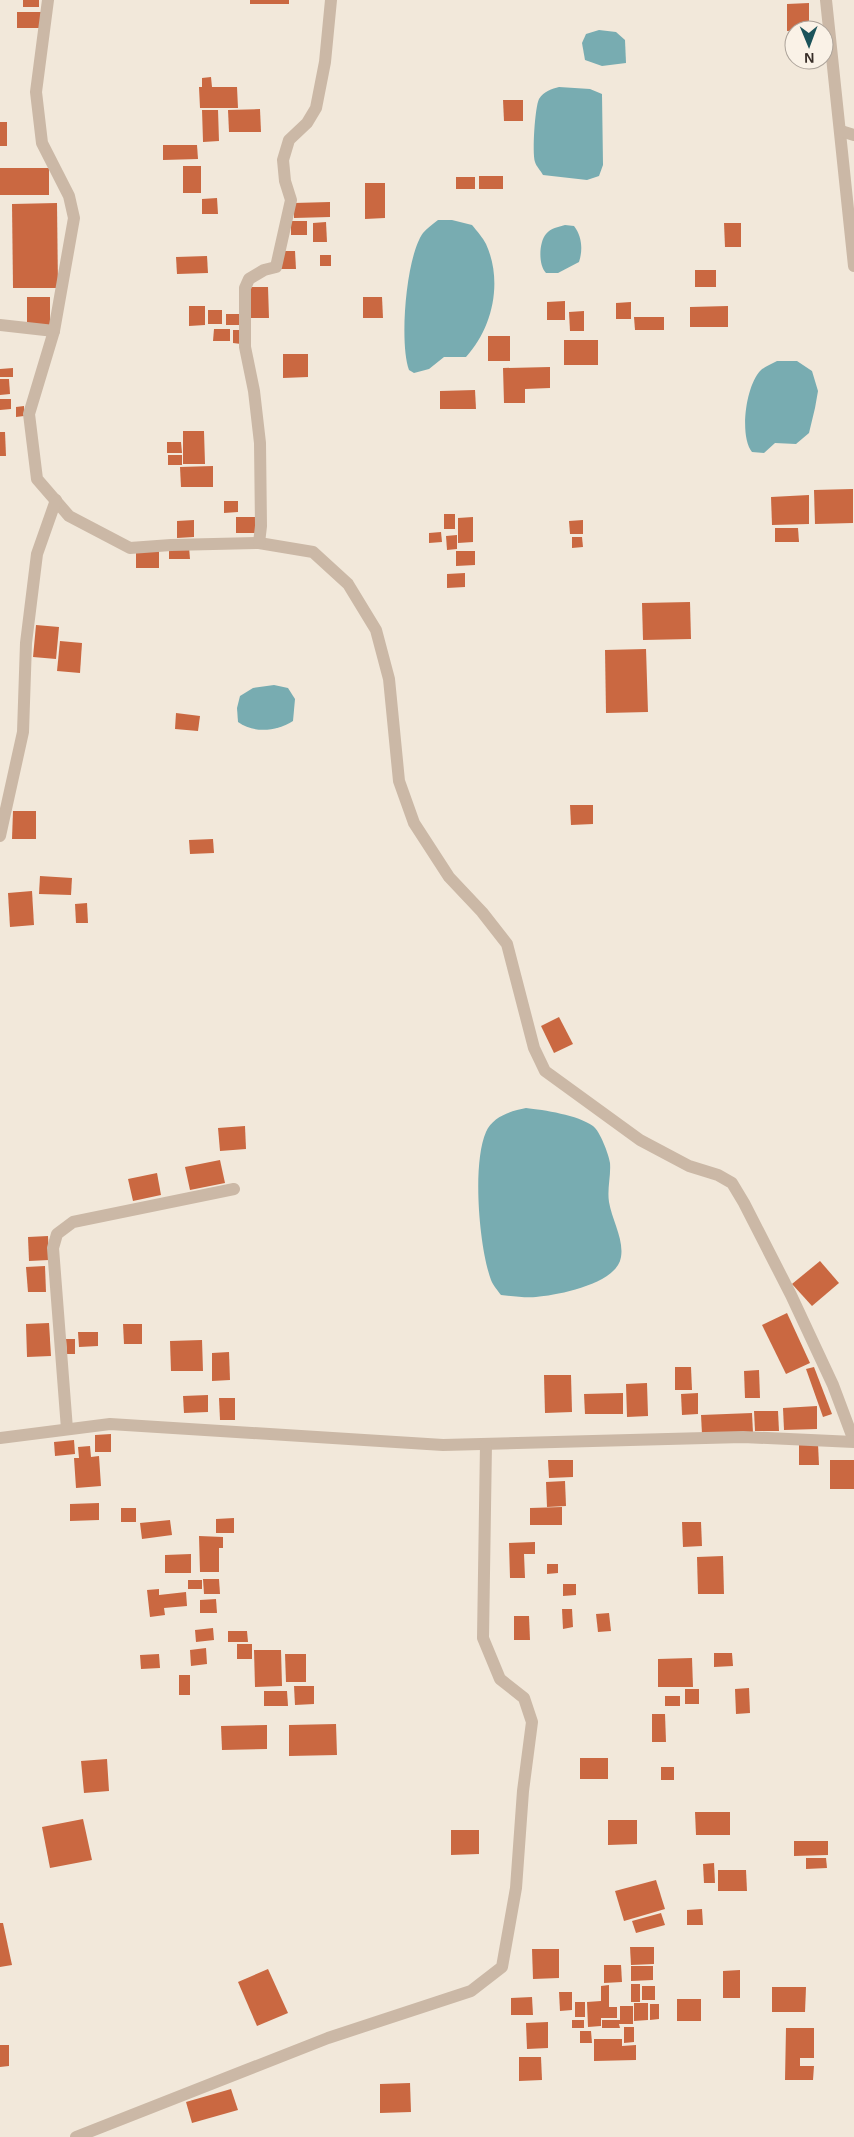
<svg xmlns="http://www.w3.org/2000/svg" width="854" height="2137" viewBox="0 0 854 2137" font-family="Helvetica,sans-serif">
	<rect width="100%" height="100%" fill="#f2e8da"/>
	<!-- water -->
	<g fill="#78acb1">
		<path d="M599,30L616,32L625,40L626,63L602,66L585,60L582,43L586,34Z"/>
		<path d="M559,87L590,89L602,94L603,165L599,176L587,180L543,175C541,171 536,166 535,162C532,152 535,107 539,99C544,91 552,89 559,87Z"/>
		<path d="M438,220H452L472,225C477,231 483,238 486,244C503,281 493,328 466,357H444L429,369L414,373L409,370C399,343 406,256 423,233C427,228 433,224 438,220Z"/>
		<path d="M565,225L574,226C582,236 583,250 579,262L558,273H546C538,265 539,242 546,234C551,228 558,227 565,225Z"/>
		<path d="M777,361H797L812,371L818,391L815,408L809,433L796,444L775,443L764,453L752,452C739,436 746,386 760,371C764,367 771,364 777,361Z"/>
		<path d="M274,685L288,688L295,699L293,721C277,731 255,734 238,722L237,708L240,696L253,688Z"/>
		<path d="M526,1108C544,1110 578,1115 593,1126C600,1131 609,1155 610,1163C611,1176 607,1189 609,1202C612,1220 624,1239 621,1257C617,1284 558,1295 536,1297C525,1298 513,1296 501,1295C498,1291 493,1285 491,1280C479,1247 472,1164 486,1132C493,1116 511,1111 526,1108Z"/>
	</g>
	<!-- building -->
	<g fill="#ca6841">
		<rect x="23" y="0" width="16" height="7"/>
		<rect x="250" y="0" width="39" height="4"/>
		<path d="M809,3V30L787,31V4Z"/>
		<rect x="17" y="12" width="24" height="16"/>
		<path d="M211,77L212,87H237L238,108H200L199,87H202V78Z"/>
		<path d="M503,100H523V121H504Z"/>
		<path d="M260,109L261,132H229L228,110Z"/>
		<path d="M202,110H218L219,141L203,142Z"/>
		<rect x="0" y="122" width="7" height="24"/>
		<path d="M163,145H197L198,159L163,160Z"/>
		<rect x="183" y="166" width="18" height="27"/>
		<rect x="0" y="168" width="49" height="27"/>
		<rect x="479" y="176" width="24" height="13"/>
		<rect x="456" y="177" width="19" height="12"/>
		<path d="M365,183H385V218L365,219Z"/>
		<path d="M217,198L218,214H202V199Z"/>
		<path d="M330,202V217L294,218V203Z"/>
		<path d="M57,203L58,288H13L12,204Z"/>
		<rect x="291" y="221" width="16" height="14"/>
		<path d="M326,222L327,242H313V223Z"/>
		<path d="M724,223H741V247H725Z"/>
		<path d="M281,251H295L296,269H281Z"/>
		<rect x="320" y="255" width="11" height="11"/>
		<path d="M207,256L208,273L177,274L176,257Z"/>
		<rect x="695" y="270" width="21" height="17"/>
		<path d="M249,287H268L269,318H249Z"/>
		<rect x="27" y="297" width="23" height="29"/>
		<path d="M363,297H382L383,318H363Z"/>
		<path d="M565,301V320H547V302Z"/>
		<path d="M631,302V319H616V303Z"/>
		<path d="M189,306H205V325L189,326Z"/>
		<path d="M728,306V327H690V307Z"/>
		<rect x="208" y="310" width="14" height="14"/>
		<path d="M584,311V331H570L569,312Z"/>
		<rect x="226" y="314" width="14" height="11"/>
		<path d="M634,317H664V330H635Z"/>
		<path d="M214,329H230V341H213Z"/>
		<path d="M233,330H241V344L233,343Z"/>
		<rect x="488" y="336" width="22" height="25"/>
		<rect x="564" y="340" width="34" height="25"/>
		<path d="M283,354H308V377L283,378Z"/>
		<path d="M550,367V388L525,389V403H504L503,368Z"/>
		<path d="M13,368V377H0V369Z"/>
		<path d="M0,379H9L10,394L0,395Z"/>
		<path d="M475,390L476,409H440V391Z"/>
		<path d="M0,399H11V409L0,410Z"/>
		<path d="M24,406V416L16,417V407Z"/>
		<path d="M183,431H204L205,464H183Z"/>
		<path d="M0,432H5L6,456H0Z"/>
		<path d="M167,442H181L182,453H167Z"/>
		<rect x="168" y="455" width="14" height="10"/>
		<path d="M213,466V487H181L180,467Z"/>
		<path d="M853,489V523L815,524L814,490Z"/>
		<path d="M809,495V524L772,525L771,497Z"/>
		<path d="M224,501H238V512L224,513Z"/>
		<rect x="444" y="514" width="11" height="15"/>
		<rect x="236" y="517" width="21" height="16"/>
		<path d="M473,517V542L458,543V518Z"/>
		<path d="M194,520V537L177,538V521Z"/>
		<path d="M583,520V534H570L569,521Z"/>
		<path d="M775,528H798L799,542H775Z"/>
		<path d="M441,532L442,542L429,543V533Z"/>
		<path d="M457,535V549L447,550L446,536Z"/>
		<path d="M572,537H582L583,547L572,548Z"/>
		<path d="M169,547H189L190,559H169Z"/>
		<path d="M159,551V568H136V552Z"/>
		<path d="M456,551H475V565L456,566Z"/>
		<path d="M465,573V587L447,588V574Z"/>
		<path d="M690,602L691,639L643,640L642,603Z"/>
		<path d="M36,625L59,627L56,659L33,657Z"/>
		<path d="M60,641L82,643L80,673L57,671Z"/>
		<path d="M646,649L648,712L606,713L605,650Z"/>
		<path d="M176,713L200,716L198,731L175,729Z"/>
		<path d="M570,805H593V824L571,825Z"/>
		<path d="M13,811H36V839H12Z"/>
		<path d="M213,839L214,853L190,854L189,840Z"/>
		<path d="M40,876L72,878L71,895L39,894Z"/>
		<path d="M32,891L34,925L10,927L8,893Z"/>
		<path d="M87,903L88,923H76L75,904Z"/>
		<path d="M559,1017L573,1044L554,1053L541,1026Z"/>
		<path d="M245,1126L246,1149L220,1151L218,1128Z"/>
		<path d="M220,1160L225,1183L190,1190L185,1167Z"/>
		<path d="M157,1173L161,1195L133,1201L128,1179Z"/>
		<path d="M48,1236L49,1260L29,1261L28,1237Z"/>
		<path d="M820,1261L839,1283L812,1306L792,1284Z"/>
		<path d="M45,1266L46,1292H28L26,1267Z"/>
		<path d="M787,1313L810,1363L786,1374L762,1325Z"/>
		<path d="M49,1323L51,1356L27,1357L26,1324Z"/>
		<path d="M123,1324H142V1344H124Z"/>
		<path d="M78,1332H98V1346L79,1347Z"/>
		<path d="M66,1339H75V1354H67Z"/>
		<path d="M202,1340L203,1371H171L170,1341Z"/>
		<path d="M229,1352L230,1380L212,1381V1353Z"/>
		<path d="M675,1367H691L692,1390H675Z"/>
		<path d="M814,1367L832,1414L823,1417L806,1369Z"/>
		<path d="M759,1370L760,1398H745L744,1371Z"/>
		<path d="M544,1375H571L572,1412L545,1413Z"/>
		<path d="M647,1383L648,1416L627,1417L626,1384Z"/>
		<path d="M623,1393V1414H585L584,1394Z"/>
		<path d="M698,1393V1414L682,1415L681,1394Z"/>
		<path d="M208,1395V1412L184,1413L183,1396Z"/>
		<path d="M219,1398H235V1420H220Z"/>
		<path d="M817,1406V1429L784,1430L783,1408Z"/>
		<path d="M754,1411H778L779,1431H755Z"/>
		<path d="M752,1413L753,1433L702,1434L701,1415Z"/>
		<path d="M111,1434V1452H95V1435Z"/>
		<path d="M74,1440L75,1454L55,1456L54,1442Z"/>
		<path d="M799,1444H818L819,1465H799Z"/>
		<path d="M90,1446L91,1457L99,1456L101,1486L76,1488L74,1458H79L78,1447Z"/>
		<path d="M548,1460H573V1477L549,1478Z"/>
		<rect x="830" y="1460" width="24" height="29"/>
		<path d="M565,1481L566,1506L547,1507L546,1482Z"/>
		<path d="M99,1503V1520L70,1521V1504Z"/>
		<path d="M562,1507V1525H530V1508Z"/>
		<rect x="121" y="1508" width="15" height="14"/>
		<path d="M234,1518V1533H216V1519Z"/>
		<path d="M170,1520L172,1535L142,1539L140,1523Z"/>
		<path d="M682,1522H701L702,1546L683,1547Z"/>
		<path d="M199,1536L223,1537V1548H219V1572H200Z"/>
		<path d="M535,1542V1554H524L525,1578H510L509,1543Z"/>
		<path d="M191,1554V1573H165V1555Z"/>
		<path d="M723,1556L724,1594H698L697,1557Z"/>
		<path d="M547,1564H558V1573L547,1574Z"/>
		<path d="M203,1579H219L220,1594H204Z"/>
		<rect x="188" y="1580" width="14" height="9"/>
		<path d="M563,1584H576V1595L563,1596Z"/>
		<path d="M159,1589V1595L186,1592L187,1606L164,1608L165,1615L150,1617L147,1590Z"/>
		<path d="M216,1599L217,1613H200V1600Z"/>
		<path d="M562,1609H572L573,1627L563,1629Z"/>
		<path d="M609,1613L611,1631L598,1632L596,1614Z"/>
		<path d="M514,1616H529L530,1640H514Z"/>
		<path d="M213,1628L214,1640L196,1642L195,1630Z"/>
		<path d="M228,1631H247L248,1642H228Z"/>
		<rect x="237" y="1644" width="15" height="15"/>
		<path d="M206,1648L207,1664L191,1666L190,1650Z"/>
		<path d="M254,1650H281L282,1686L255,1687Z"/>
		<path d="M714,1653H732L733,1666L714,1667Z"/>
		<path d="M159,1654L160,1668L141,1669L140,1655Z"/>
		<path d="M285,1654H306V1682H286Z"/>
		<path d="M692,1658L693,1687H658V1659Z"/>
		<rect x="179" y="1675" width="11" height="20"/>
		<path d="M294,1686H314V1704L295,1705Z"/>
		<path d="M749,1688L750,1713L736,1714L735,1689Z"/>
		<rect x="685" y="1689" width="14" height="15"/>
		<path d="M264,1691H287L288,1706H264Z"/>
		<rect x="665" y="1696" width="15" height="10"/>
		<path d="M652,1714H665L666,1742H652Z"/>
		<path d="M336,1724L337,1755L289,1756V1725Z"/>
		<path d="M267,1725V1749L222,1750L221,1726Z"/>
		<rect x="580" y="1758" width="28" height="21"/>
		<path d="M107,1759L109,1791L84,1793L81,1761Z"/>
		<rect x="661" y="1767" width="13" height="13"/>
		<path d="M695,1812H730V1835H696Z"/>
		<path d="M83,1819L92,1860L50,1868L42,1827Z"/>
		<path d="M608,1820H637V1844L608,1845Z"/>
		<path d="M451,1830H479V1854L451,1855Z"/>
		<path d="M794,1841H828V1855L794,1856Z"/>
		<path d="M806,1858H826L827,1868L806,1869Z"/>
		<path d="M714,1863L715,1883H704L703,1864Z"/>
		<path d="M718,1870H746L747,1891H718Z"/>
		<path d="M656,1880L665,1909L624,1921L615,1891Z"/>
		<path d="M702,1909L703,1925H687V1910Z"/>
		<path d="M661,1913L665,1925L636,1933L632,1921Z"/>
		<path d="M0,1923H3L12,1965L0,1967Z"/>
		<path d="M630,1947H654V1964L631,1965Z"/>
		<path d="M532,1949H559V1978L533,1979Z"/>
		<path d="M604,1965H621L622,1982L604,1983Z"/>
		<path d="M631,1966H653V1980L631,1981Z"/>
		<path d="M268,1969L288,2013L257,2026L238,1982Z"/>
		<path d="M740,1970V1998H723V1971Z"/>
		<rect x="631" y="1984" width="9" height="18"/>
		<path d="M609,1985V2007H617V2018H601V2026L588,2027L587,2002L601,2001V1986Z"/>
		<rect x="642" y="1986" width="13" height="14"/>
		<path d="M772,1987H806L805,2012H772Z"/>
		<path d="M559,1992H572V2010L560,2011Z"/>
		<path d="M532,1997L533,2015H511V1998Z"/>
		<rect x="677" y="1999" width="24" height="22"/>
		<rect x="575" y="2002" width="10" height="15"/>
		<path d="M634,2003H648V2020L634,2021Z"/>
		<path d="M650,2004H659V2019L650,2020Z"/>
		<path d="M620,2006H633V2024H619L620,2028H602V2020H620Z"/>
		<rect x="572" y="2020" width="12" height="8"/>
		<path d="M548,2022V2048L527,2049L526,2023Z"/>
		<path d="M624,2027H634V2042L624,2043Z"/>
		<path d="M786,2028H814V2058H800V2066H814L813,2080H785Z"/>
		<path d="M580,2031H591L592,2043H580Z"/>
		<path d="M594,2039H622V2046L636,2045V2060L594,2061Z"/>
		<path d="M0,2045H9V2066L0,2067Z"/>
		<path d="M519,2057H541L542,2080L519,2081Z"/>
		<path d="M410,2083L411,2112L380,2113V2084Z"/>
		<path d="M231,2089L238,2110L192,2123L186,2102Z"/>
	</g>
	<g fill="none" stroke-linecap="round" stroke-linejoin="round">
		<!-- street -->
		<g stroke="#cbb8a6" stroke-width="12">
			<path d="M48,0L36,92L42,143L69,196L74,218L54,331L29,414L37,479L69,516L130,548L171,545L259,543L313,552L348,584L376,630L389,679L399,781L414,823L449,877L482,912L507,944L534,1048L545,1071L640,1140L689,1166L718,1175L732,1183L744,1203L791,1295L833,1385L854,1441"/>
			<path d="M826,0L854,266"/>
			<path d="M841,131L854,135"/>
			<path d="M0,325L54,331"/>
			<path d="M259,543L261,526L260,443L254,391L245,347V288L249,279L264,270L276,267L291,200L285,181L283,160L289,140L307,123L316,108L325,62L331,0"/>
			<path d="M0,836L23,732L26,643L37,554L56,500"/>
			<path d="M67,1429L53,1248L57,1234L73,1222L234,1189"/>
			<path d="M0,1438L110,1424L443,1445L743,1437L854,1442"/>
			<path d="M76,2137L328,2038L471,1991L502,1967L516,1888L523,1791L532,1722L524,1698L500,1679L483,1638L486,1444"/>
		</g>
	</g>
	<!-- north arrow -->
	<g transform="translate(809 45) rotate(179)"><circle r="24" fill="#faf2e7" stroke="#aca39a"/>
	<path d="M0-4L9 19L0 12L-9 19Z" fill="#1b535a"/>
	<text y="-8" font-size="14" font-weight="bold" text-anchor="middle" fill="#372d27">N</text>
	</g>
</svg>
